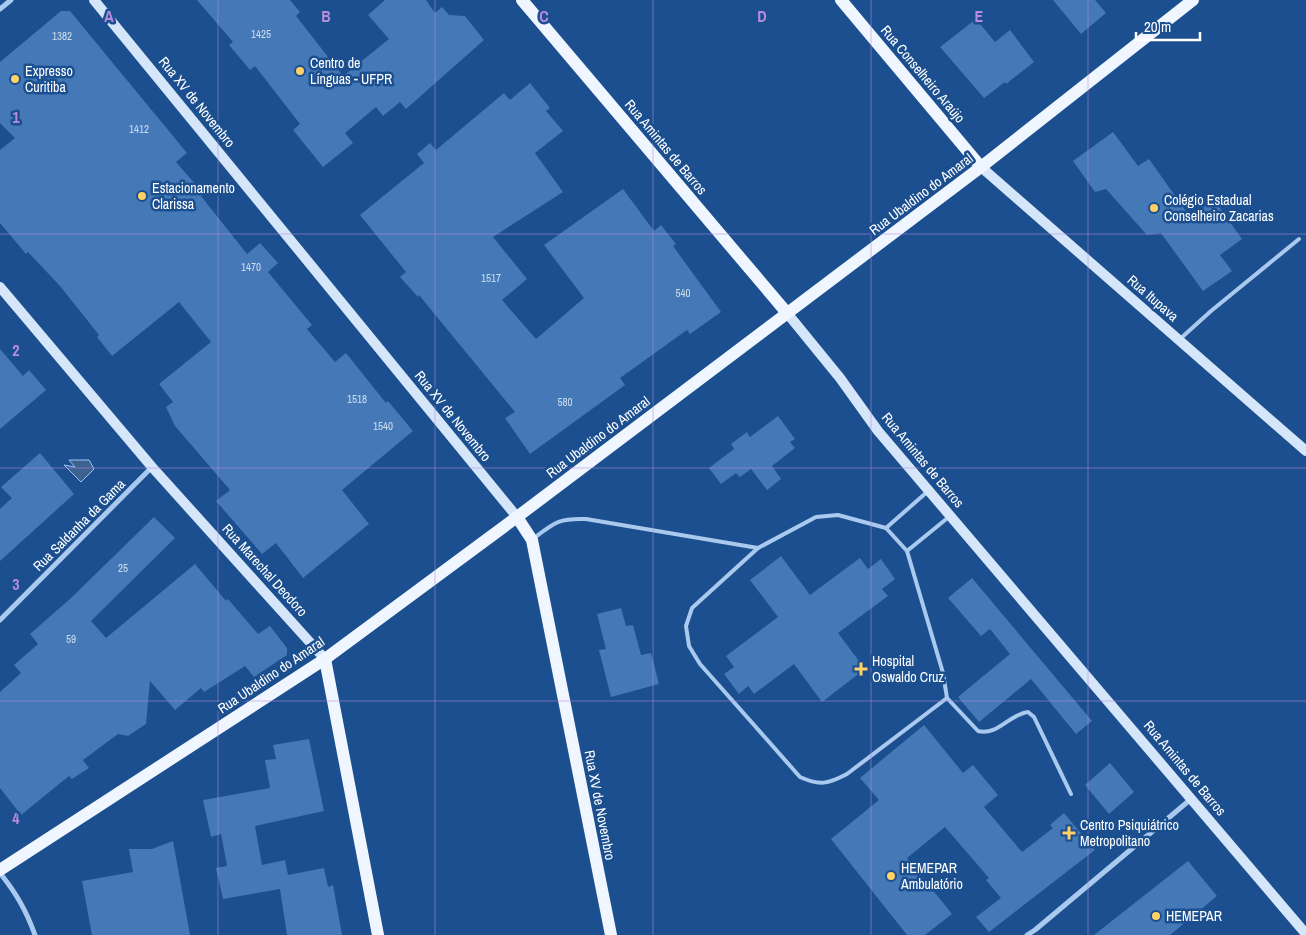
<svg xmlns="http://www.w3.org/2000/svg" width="1306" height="935" viewBox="0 0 1306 935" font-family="'Archivo Narrow',sans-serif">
	<rect width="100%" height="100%" fill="#1b4f8f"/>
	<!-- water -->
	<path fill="#3c6290" stroke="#9cc4f0" d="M69,460H89L94,469L81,482L64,465L75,467Z"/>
	<!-- building -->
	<g fill="#4478b7">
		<path d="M197,0H290L300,12L296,16L343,76L389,39L368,15L385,0H426L435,13L442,7L449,15L465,16L484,40L406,109L400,102L383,116L376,107L345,133L353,143L323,167L293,130L300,124L255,66L250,70L229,45L233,42Z"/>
		<path d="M1053,0H1095L1106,13L1081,34Z"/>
		<path d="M61,11H70L187,153L176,162L204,194L201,196L247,254L260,243L278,263L268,272L312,325L307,329L335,362L346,353L386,403L388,401L413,431L342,490L369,524L303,578L276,543L262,554L216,501L230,490L175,426L166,407L173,402L159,384L211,342L179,302L112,356L97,337L99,335L60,286L28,252L26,254L0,223V150L15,138L0,123V62Z"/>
		<path d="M976,19L995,42L1010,30L1034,62L1006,84L1005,82L984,98L940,47Z"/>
		<path d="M530,83L550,108L546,111L563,131L535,153L563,192L493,237L527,279L502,300L536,339L584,298L544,245L623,189L654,231L661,225L676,244L673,246L721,312L690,334L687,330L620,378L625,385L530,454L505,418L515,412L419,295L418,297L400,277L406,272L360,215L424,163L417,154L430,143L436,150L504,93L510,100Z"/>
		<path d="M1113,132L1138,166L1149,159L1190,217L1214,200L1242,239L1220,255L1232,271L1203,291L1161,233L1147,235L1106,189L1095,192L1073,161Z"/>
		<path d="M0,349L23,376L29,370L46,390L0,429Z"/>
		<path d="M778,416L795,439L790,442L795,448L772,466L781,479L767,490L751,469L740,477L736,473L721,484L709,468L734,449L731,444L747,432L750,437Z"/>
		<path d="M40,453L74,494L0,561V509L12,498L1,487Z"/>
		<path d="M154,517L175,538L91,621L106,638L195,564L226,601L228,599L258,634L270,626L287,648V655L254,677L245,666L204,692L201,688L175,710L150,681L146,724L128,736L118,734L83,760L89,768L72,779L69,776L21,815L0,788V692L21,673L14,665L38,644L30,634L71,598Z"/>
		<path d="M781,556L810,595L860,558L868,569L881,559L895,579L882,589L888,596L838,633L865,669L822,702L794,664L754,694L748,686L739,694L724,674L734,667L726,656L778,617L750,580Z"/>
		<path d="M972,578L1092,721L1076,734L1031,679L979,722L958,697L1010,654L990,629L981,636L948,598Z"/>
		<path d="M621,608L626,626L633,625L641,655L651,653L659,684L611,697L599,650L606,649L597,614Z"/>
		<path d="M924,725L963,773L973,765L998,795L984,807L1022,852L1053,828L1050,825L1064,813L1095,850L989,932L976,917L1001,898L986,880L989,878L945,827L907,858L952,914L925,935H907L831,839L879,800L860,778Z"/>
		<path d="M309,739L324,811L255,826L262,865L285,860L288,875L324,868L328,887L333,885L342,935H287L280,889L223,899L216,868L227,866L221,834L211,837L203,800L270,788L265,760L276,759L273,745Z"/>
		<path d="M1110,763L1134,792L1109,814L1085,785Z"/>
		<path d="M173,841L190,935H92L82,881L133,872L129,849H152Z"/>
		<path d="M1188,861L1217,896L1170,935H1094Z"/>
	</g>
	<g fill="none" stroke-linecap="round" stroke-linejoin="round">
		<!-- lane -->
		<g stroke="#a9c9ee" stroke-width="4">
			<path d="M1180,339L1211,311L1299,239"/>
			<path d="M886,528L927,492"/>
			<path d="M534,538C555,522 559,518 586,519L758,548L816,517L838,515L886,528L907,551L943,673L947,698L978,731C998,736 1009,714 1028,712L1034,717L1071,794"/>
			<path d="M758,548L692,608L686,626L689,646L700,664L800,777C820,786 828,784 847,774L947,698"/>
			<path d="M907,551L950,516"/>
		</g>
		<!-- street -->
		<g stroke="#a9c9ee" stroke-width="5">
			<path d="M0,9L11,0"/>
			<path d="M0,620L152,467"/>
			<path d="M0,873C16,893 26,910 35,935"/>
			<path d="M1027,935L1035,930L1191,799"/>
		</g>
		<!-- secondary -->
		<g stroke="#d6e6fa" stroke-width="10">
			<path d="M94,0L517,517"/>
			<path d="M981,167L1306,451"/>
			<path d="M0,287L152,467L325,659"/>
			<path d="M787,313L840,378L878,431L1306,934"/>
		</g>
		<!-- primary -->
		<g stroke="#f0f6ff" stroke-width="12">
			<path d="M522,0L787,313"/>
			<path d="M841,0L981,167"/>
			<path d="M517,517L532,540L611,935"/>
			<path d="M325,659L378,935"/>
			<path d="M0,870L325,659L517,517L981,167L1193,0"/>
		</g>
	</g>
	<!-- grid -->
	<path fill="none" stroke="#b68bdc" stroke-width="1" stroke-opacity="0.55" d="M218,0V935M435,0V935M653,0V935M871,0V935M1088,0V935M0,234H1306M0,468H1306M0,701H1306"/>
	<!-- markers -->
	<g fill="#ffd166" stroke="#1b4f8f" stroke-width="2">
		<circle cx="300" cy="71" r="5"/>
		<circle cx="15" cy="79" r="5"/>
		<circle cx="142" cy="196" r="5"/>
		<circle cx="1154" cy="208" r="5"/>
		<path d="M858.5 661.5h5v5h5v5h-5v5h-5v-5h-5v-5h5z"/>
		<path d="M1066.5 825.5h5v5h5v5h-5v5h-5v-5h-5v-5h5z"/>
		<circle cx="891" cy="876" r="5"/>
		<circle cx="1156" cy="916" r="5"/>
	</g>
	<g text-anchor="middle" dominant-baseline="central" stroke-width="5" stroke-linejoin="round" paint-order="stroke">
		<!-- number labels -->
		<g font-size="11" fill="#d0dded">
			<text x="261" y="34">1425</text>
			<text x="62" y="36">1382</text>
			<text x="139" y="129">1412</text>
			<text x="251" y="267">1470</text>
			<text x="491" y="278">1517</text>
			<text x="683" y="293">540</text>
			<text x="357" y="399">1518</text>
			<text x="565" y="402">580</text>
			<text x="383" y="426">1540</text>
			<text x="123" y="568">25</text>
			<text x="71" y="639">59</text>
		</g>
		<!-- poi labels -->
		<g font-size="14" fill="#fff" stroke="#1b4f8f" text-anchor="start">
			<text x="310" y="63">Centro de<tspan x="310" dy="16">Línguas - UFPR</tspan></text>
			<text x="25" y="71">Expresso<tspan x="25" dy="16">Curitiba</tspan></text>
			<text x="152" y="188">Estacionamento<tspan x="152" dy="16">Clarissa</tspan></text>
			<text x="1164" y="200">Colégio Estadual<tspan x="1164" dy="16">Conselheiro Zacarias</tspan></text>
			<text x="872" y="661">Hospital<tspan x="872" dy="16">Oswaldo Cruz</tspan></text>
			<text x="1080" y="825">Centro Psiquiátrico<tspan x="1080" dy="16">Metropolitano</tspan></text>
			<text x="901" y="868">HEMEPAR<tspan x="901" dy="16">Ambulatório</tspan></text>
			<text x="1166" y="916">HEMEPAR</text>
		</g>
		<!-- street labels -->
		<g font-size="14" fill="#fff" stroke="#1b4f8f">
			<text transform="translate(923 74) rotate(50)">Rua Conselheiro Araújo</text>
			<text transform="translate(197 102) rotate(51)">Rua XV de Novembro</text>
			<text transform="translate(666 147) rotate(50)">Rua Amintas de Barros</text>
			<text transform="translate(921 194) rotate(-37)">Rua Ubaldino do Amaral</text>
			<text transform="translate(1153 298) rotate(41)">Rua Itupava</text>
			<text transform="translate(453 416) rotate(51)">Rua XV de Novembro</text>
			<text transform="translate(598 437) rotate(-37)">Rua Ubaldino do Amaral</text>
			<text transform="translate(923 460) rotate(50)">Rua Amintas de Barros</text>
			<text transform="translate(79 525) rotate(-45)">Rua Saldanha da Gama</text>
			<text transform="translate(265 570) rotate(48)">Rua Marechal Deodoro</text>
			<text transform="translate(271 675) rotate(-34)">Rua Ubaldino do Amaral</text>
			<text transform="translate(1185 768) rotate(50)">Rua Amintas de Barros</text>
			<text transform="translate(600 805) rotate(79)">Rua XV de Novembro</text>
		</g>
	</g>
	<g font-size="16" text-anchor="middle" font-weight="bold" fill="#b68bdc" stroke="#1b4f8f" stroke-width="5" stroke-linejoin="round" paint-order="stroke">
		<text x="109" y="22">A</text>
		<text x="326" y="22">B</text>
		<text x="544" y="22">C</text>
		<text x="762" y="22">D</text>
		<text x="979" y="22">E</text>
		<text x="16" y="123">1</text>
		<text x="16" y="356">2</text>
		<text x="16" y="590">3</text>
		<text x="16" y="824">4</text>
	</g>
	<!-- scale -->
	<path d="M1136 32v8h64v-8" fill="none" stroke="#ffffff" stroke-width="2.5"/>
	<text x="1144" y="32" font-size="15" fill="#ffffff" stroke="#1b4f8f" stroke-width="4" paint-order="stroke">20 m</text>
</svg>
